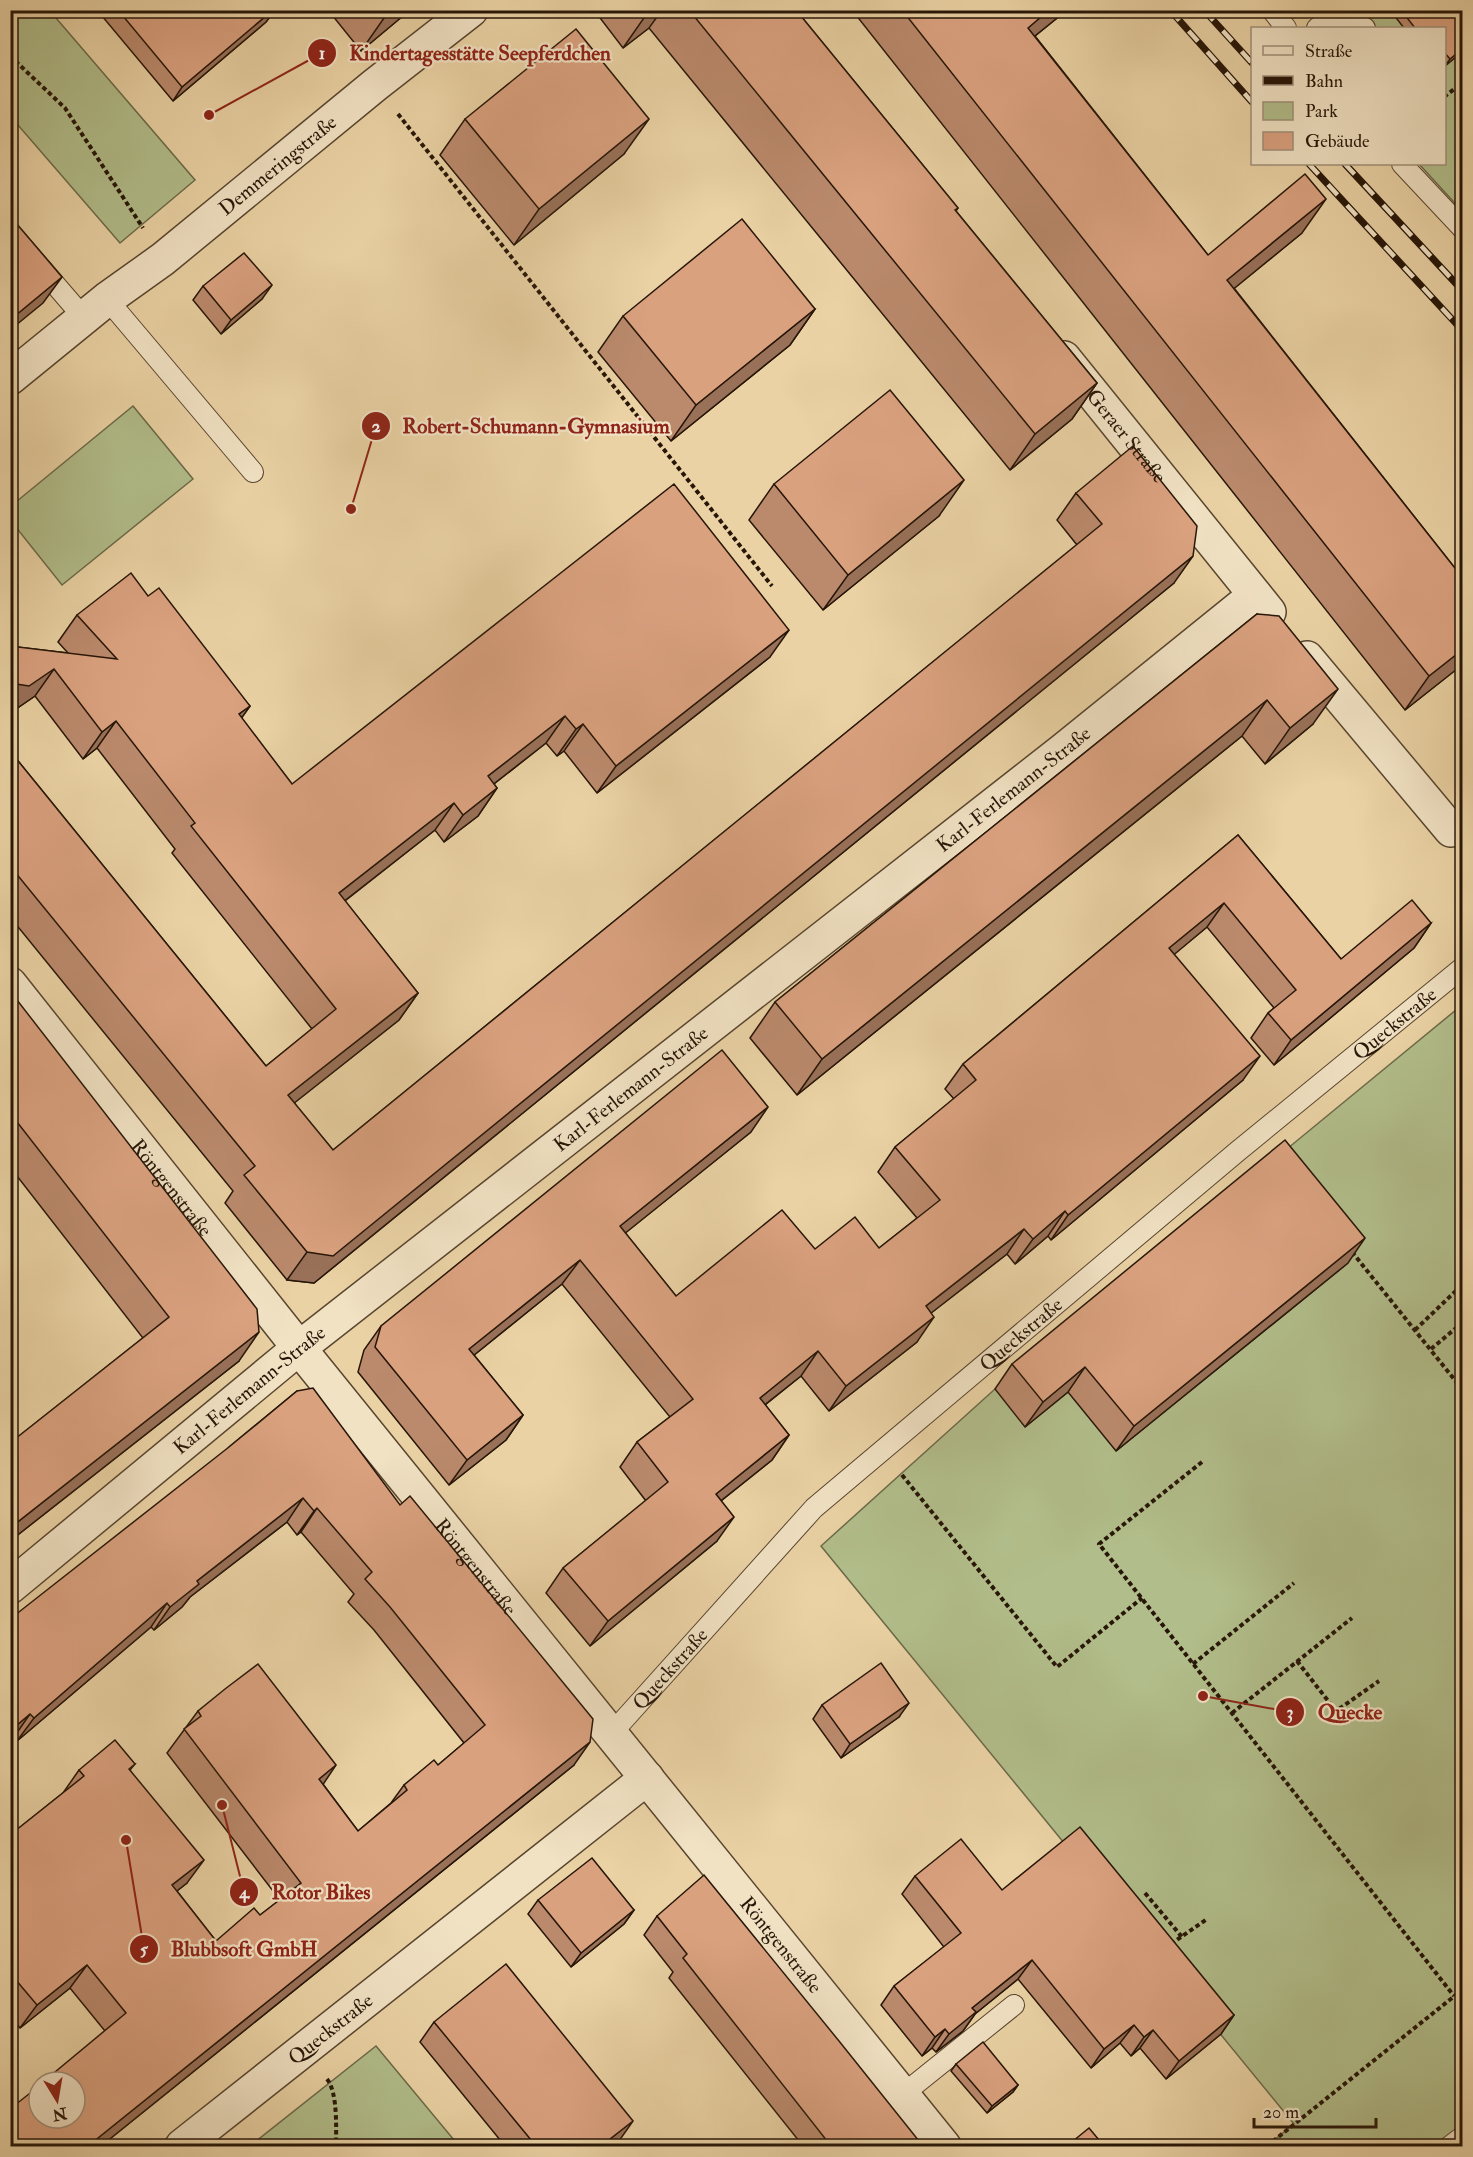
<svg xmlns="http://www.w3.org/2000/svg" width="1473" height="2157" viewBox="0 0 1473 2157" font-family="'IM FELL Double Pica',serif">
	<rect width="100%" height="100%" fill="#ead2a4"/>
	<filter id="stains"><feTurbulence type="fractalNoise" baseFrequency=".00333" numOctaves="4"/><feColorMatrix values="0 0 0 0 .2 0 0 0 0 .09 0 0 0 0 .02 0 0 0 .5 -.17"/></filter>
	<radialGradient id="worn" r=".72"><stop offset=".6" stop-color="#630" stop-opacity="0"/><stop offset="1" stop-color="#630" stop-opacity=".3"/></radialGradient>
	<!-- green -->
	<g fill="#b1bd8a" stroke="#6c6a49" stroke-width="1.5">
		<path d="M10,11H50L195,180L120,243L11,117Z"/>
		<path d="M1288,11H1462V211L1419,164H1444V28H1328L1315,12Z"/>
		<path d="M133,406L193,479L62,585L11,521V506Z"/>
		<path d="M1462,1005V2146H1267L1294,2124L821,1546L995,1389Z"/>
		<path d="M376,2046L459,2146H250Z"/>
	</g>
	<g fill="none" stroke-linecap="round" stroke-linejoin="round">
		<defs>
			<g id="lane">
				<path d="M1272,10L1286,28"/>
				<path d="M1317,28C1332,17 1350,18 1365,28"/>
				<path d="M1402,164L1462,228"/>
				<path d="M10,232L84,318"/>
				<path d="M107,299L253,472"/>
				<path id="s1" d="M611,1734L814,1508L1238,1151L1462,968"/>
				<path d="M902,2095L1014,2005"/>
				<path d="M1450,2146L1462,2137"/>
			</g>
			<g id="street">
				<path id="s2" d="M1064,358L1269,612"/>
				<path id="s3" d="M10,378L107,299L163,259L375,85L471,10"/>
				<path d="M1307,658L1451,830"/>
				<path id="s4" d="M10,984L299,1348L944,2146"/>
				<path id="s5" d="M10,1587L299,1348L1062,751L1255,595"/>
				<path id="s6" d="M182,2146L647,1778"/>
			</g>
		</defs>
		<!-- lane casing -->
		<use href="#lane" stroke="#58452f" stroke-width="22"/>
		<!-- street casing -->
		<use href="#street" stroke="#58452f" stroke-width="36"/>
		<!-- path -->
		<g stroke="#271608" stroke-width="4" stroke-dasharray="4.5 3" stroke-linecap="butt">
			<path d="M10,56L65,108L143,228"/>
			<path d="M1444,97L1462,83"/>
			<path d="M398,114L772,586"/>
			<path d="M1352,1252L1462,1389"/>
			<path d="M1415,1330L1462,1285"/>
			<path d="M1431,1349L1462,1323"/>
			<path d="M1202,1462L1099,1544L1454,1996"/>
			<path d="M902,1475L1057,1667L1142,1598"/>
			<path d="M1459,1525L1462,1522"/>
			<path d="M1297,1661L1336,1711L1379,1681"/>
			<path d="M1193,1664L1294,1583"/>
			<path d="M1232,1713L1352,1618"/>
			<path d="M1145,1893L1182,1937"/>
			<path d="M1171,1944L1207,1919"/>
			<path d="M327,2079C338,2093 336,2129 336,2146"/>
			<path d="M1267,2146L1462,1990"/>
		</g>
		<!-- lane -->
		<use href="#lane" stroke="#f1e2c4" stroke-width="20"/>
		<!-- street -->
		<use href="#street" stroke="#f1e2c4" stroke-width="33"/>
		<defs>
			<g id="rail">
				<path d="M1170,10L1252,102"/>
				<path d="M1204,10L1252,63"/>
				<path d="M1309,164L1462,330"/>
				<path d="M1345,164L1462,290"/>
			</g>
		</defs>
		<!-- rail casing -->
		<use href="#rail" stroke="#271608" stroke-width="7"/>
		<!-- rail -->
		<use href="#rail" stroke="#f1e2c4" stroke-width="4.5" stroke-dasharray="14" stroke-linecap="butt"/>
	</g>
	<!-- wall -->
	<g fill="#bb8a6d" stroke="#271608" stroke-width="1.5">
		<path d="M97,10H275L266,22L173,101Z"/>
		<path d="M328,10H410L361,51Z"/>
		<path d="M594,10H796L958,208L956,211L1097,383L1072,419L1010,470L649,28L623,48Z"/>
		<path d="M852,10H1067L1035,36L1208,255L1302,233L1234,288L1462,577V665L1405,710Z"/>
		<path d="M1390,10H1462V52L1445,66L1444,28H1404Z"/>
		<path d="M465,119L624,154L514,245L440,155Z"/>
		<path d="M203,286L262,299L221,334L193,300Z"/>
		<path d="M815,309L790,345L671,441L598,352L623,316Z"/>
		<path d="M774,484L939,516L823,610L749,520Z"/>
		<path d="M1076,493L1174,583L314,1283L287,1280L225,1203L233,1191L10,917V751L266,1066L312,1029L172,853L175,849L97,748L83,759L35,696L10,713V646L68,653L58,642L77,615L148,596L250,706L241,718L292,784L770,657L597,793L564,751L557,756L546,743L494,784L497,788L478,816L444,842L435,830L345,901L418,993L399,1020L294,1103L333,1150L1077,545L1057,520Z"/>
		<path d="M1257,614L1313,724L1265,764L1242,736L797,1095L750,1038L775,1002Z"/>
		<path d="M1238,835L1341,959L1431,923L1414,948L1274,1065L1251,1038L1268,1013L1274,1008L1207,927L1174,954L1243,1080L1051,1240L1048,1236L1015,1264L1007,1254L931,1313L917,1342L829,1411L801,1376L765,1405L789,1435L772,1460L721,1501L717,1541L590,1646L546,1593L563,1568L646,1501L620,1467L637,1442L670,1417L562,1284L474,1355L523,1415L506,1440L449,1485L358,1372L364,1350L381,1326L751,1132L625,1233L676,1296L815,1249L879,1248L917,1218L878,1172L895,1147L954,1099L945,1089L963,1064Z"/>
		<path d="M10,991L239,1361L10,1541V1443L143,1338L10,1167Z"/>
		<path d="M1348,1263L1116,1451L1068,1392L1025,1427L995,1389L1012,1364Z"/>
		<path d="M297,1391L574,1765L101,2146H10L105,2031L70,1988L20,2028L10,2016V1835L63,1793L79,1770L135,1764L130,1770L187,1883L177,1891L216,1941L260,1915L280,1900L167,1753L198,1711L323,1784L358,1831L391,1803L404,1785L438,1765L464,1743L374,1630L348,1602L354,1594L301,1532L297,1535L287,1522L190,1597L182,1607L154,1630L151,1627L17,1741L14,1737L10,1740L229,1447Z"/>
		<path d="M822,1705L899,1717L841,1758L813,1719Z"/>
		<path d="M915,1876L1002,1890L1234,2015L1221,2034L1166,2079L1140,2048L1131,2056L1120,2043L1091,2068L1018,1979L975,2014L963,2031L936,2052L932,2048L922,2056L881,2005L894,1986L944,1947L902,1894Z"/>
		<path d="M538,1900L634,1910L624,1924L571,1967L528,1914Z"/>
		<path d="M657,1916L923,2146H803L669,1978L673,1972L644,1935Z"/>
		<path d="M434,2022L619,2141L612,2146H505L420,2042Z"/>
		<path d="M956,2064L1018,2085L1013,2092L987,2113L951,2071Z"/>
	</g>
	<!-- shaded-wall -->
	<g fill="#997159" stroke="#271608" stroke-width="1.5">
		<path d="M273,10H275L266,22L173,101L182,87Z"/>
		<path d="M393,10H410L361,51L384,18Z"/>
		<path d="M651,10H662L649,28L623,48L648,12Z"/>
		<path d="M1049,10H1067L1004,61L1028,28Z"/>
		<path d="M1462,49V52L1445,66L1450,59Z"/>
		<path d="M649,119L624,154L514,245L539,209Z"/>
		<path d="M1326,199L1302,233L1203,314L1227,280Z"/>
		<path d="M62,277L43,303L10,330V320Z"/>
		<path d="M272,285L262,299L221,334L231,320Z"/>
		<path d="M815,309L790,345L671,441L696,405Z"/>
		<path d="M1097,383L1072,419L1010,470L1035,434Z"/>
		<path d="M964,480L939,516L823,610L848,575Z"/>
		<path d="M1193,556L1174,583L314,1283L287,1280L307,1252Z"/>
		<path d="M789,630L770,657L597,793L616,766Z"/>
		<path d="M1462,650V665L1405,710L1429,676Z"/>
		<path d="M54,669L35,696L10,713V683Z"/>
		<path d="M1338,689L1313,724L1265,764L1290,728Z"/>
		<path d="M1267,700L1242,736L797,1095L822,1059Z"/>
		<path d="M250,706L231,733L239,714Z"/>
		<path d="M565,716L546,743L468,804L488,776Z"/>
		<path d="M116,721L97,748L83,759L102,732Z"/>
		<path d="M583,724L564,751L557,756L576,729Z"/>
		<path d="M497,788L478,816L444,842L463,815Z"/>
		<path d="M454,803L435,830L320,920L339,893Z"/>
		<path d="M1224,903L1207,927L1152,973L1169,948Z"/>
		<path d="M1431,923L1414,948L1274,1065L1291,1040Z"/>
		<path d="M418,993L399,1020L269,1123L288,1095Z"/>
		<path d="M1260,1056L1243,1080L1051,1240L1068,1215Z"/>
		<path d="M768,1107L751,1132L603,1251L620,1226Z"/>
		<path d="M1065,1211L1048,1236L1015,1264L1033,1239Z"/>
		<path d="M1024,1229L1007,1254L908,1331L926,1306Z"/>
		<path d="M1365,1238L1348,1263L1116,1451L1134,1426Z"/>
		<path d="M580,1260L562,1284L452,1373L469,1349Z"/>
		<path d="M934,1317L917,1342L829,1411L846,1386Z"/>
		<path d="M259,1332L239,1361L10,1541V1528Z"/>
		<path d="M818,1351L801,1376L742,1423L760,1398Z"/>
		<path d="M1085,1367L1068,1392L1025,1427L1043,1402Z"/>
		<path d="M523,1415L506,1440L449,1485L467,1460Z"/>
		<path d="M789,1435L772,1460L698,1519L716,1494Z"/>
		<path d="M303,1498L287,1522L190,1597L182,1607L154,1630L170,1607L197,1581Z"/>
		<path d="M317,1508L301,1532L297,1535L314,1511Z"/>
		<path d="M734,1517L717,1541L590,1646L608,1621Z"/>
		<path d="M167,1603L151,1627L17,1741L34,1718Z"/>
		<path d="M909,1703L899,1717L841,1758L850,1744Z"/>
		<path d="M30,1714L14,1737L10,1740V1731Z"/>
		<path d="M590,1742L574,1765L101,2146H88Z"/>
		<path d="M336,1765L320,1789L319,1779Z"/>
		<path d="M204,1860L187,1883L155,1908L172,1885Z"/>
		<path d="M634,1910L624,1924L571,1967L581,1953Z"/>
		<path d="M1032,1960L1018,1979L975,2014L963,2031L936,2052L949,2034L972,2008Z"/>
		<path d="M87,1965L70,1988L20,2028L37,2005Z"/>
		<path d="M1234,2015L1221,2034L1166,2079L1179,2061Z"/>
		<path d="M1134,2025L1120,2043L1091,2068L1104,2049Z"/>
		<path d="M945,2029L932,2048L922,2056L935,2037Z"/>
		<path d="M1153,2030L1140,2048L1131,2056L1144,2037Z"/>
		<path d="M1018,2085L1013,2092L987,2113L992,2106Z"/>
		<path d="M633,2121L619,2141L612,2146H601Z"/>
	</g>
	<!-- building -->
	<g fill="#daa17f" stroke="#271608" stroke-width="1.5">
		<path d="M118,10H273L182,87Z"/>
		<path d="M378,10H393L384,18Z"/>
		<path d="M689,10H796L958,208L955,210L1097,383L1035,434Z"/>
		<path d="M902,10H1049L1028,28L1208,255L1305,174L1326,199L1227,280L1462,577V650L1429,676Z"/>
		<path d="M1401,10H1462V49L1450,59L1444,52V28H1415Z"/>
		<path d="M576,29L649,119L539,209L465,119Z"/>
		<path d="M10,117L17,125L10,130Z"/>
		<path d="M10,216L62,277L10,320Z"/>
		<path d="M742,219L815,309L696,405L623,316Z"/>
		<path d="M244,253L272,285L231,320L203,286Z"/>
		<path d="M890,390L964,480L848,575L774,484Z"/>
		<path d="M1133,446L1197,526L1193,556L333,1256L307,1252L244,1175L255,1166L10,866V751L266,1066L336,1009L191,826L195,823L116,721L102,732L54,669L29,686L10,683V646L117,659L77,615L131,573L148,596L159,588L250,706L239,714L292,784L674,484L789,630L616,766L583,724L576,729L565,716L488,776L497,788L463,815L454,803L339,893L418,993L288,1095L333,1150L1102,524L1076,493Z"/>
		<path d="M1257,614L1279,616L1338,689L1290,728L1267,700L822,1059L775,1002Z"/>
		<path d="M1238,835L1341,959L1412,900L1431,923L1291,1040L1268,1013L1296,990L1224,903L1169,948L1260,1056L1068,1215L1065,1211L1033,1239L1024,1229L926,1306L934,1317L846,1386L818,1351L760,1398L789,1435L716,1494L734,1517L608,1621L563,1568L668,1482L637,1442L693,1399L580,1260L469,1349L523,1415L467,1460L375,1347L381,1326L722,1050L768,1107L620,1226L676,1296L782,1210L815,1249L855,1217L879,1248L940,1200L895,1147L976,1080L963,1064Z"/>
		<path d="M10,991L257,1309L259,1332L10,1528V1443L169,1317L10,1113Z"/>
		<path d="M1285,1140L1365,1238L1134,1426L1085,1367L1043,1402L1012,1364Z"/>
		<path d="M313,1388L400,1505L410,1496L593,1719L590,1742L88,2146H10V2109L39,2086V2118H75V2082H43L126,2013L87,1965L37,2005L10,1973V1835L84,1776L79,1770L115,1740L135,1764L129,1769L204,1860L172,1885L216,1941L254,1908L260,1915L301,1883L184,1729L201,1716L198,1711L225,1689L258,1664L336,1765L319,1779L358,1831L407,1790L404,1785L434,1760L438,1765L485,1725L390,1607L365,1579L372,1572L317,1508L314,1511L303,1498L197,1581L199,1584L170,1607L167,1603L34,1718L30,1714L10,1731V1619L229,1447L297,1391Z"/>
		<path d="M881,1663L909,1703L850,1744L822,1705Z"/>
		<path d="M1080,1827L1234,2015L1179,2061L1153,2030L1144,2037L1134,2025L1104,2049L1032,1960L972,2008L976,2012L949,2034L945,2029L935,2037L894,1986L961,1933L915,1876L961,1839L1002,1890Z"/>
		<path d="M592,1858L634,1910L581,1953L538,1900Z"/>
		<path d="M704,1875L839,2041L923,2146H831L683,1958L687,1954L657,1916Z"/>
		<path d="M506,1964L633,2121L601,2146H536L434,2022Z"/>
		<path d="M983,2042L1018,2085L992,2106L956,2064Z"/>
		<path d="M1089,2128L1104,2146H1067Z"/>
	</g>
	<g text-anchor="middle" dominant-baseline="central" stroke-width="4.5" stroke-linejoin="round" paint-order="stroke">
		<!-- street labels -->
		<g font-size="20" fill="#271608" stroke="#f1e2c4">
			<text stroke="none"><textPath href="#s3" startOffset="342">Demmeringstraße</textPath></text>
			<text stroke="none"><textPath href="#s2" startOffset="100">Geraer Straße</textPath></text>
			<text stroke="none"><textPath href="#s5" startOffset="1282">Karl-Ferlemann-Straße</textPath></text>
			<text stroke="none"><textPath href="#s1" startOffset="1060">Queckstraße</textPath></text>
			<text stroke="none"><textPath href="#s5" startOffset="796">Karl-Ferlemann-Straße</textPath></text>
			<text stroke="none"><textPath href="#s4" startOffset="260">Röntgenstraße</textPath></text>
			<text stroke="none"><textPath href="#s1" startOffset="574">Queckstraße</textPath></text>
			<text stroke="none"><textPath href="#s5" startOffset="310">Karl-Ferlemann-Straße</textPath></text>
			<text stroke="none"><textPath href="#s4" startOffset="746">Röntgenstraße</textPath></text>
			<text stroke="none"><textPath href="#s1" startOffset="88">Queckstraße</textPath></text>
			<text stroke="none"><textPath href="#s4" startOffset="1232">Röntgenstraße</textPath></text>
			<text stroke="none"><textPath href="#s6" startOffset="189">Queckstraße</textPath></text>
		</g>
	</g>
	<!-- callouts -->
	<path fill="none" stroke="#8f2418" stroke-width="2" d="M209 115L322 53M351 509L376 426M1203 1696L1290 1712M222 1805L244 1892M126 1840L144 1949"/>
	<g fill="#8f2418" stroke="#f1e2c4" stroke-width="2">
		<circle cx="209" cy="115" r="6"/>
		<circle cx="351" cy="509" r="6"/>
		<circle cx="1203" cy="1696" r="6"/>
		<circle cx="222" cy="1805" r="6"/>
		<circle cx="126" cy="1840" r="6"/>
		<circle cx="322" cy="53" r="15"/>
		<circle cx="376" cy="426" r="15"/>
		<circle cx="1290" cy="1712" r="15"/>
		<circle cx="244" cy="1892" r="15"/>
		<circle cx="144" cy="1949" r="15"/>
	</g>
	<g font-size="18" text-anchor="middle" font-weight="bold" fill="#fff">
		<text x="322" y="59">1</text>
		<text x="376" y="432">2</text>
		<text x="1290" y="1718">3</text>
		<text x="244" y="1898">4</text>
		<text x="144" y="1955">5</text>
	</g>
	<g font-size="21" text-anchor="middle" font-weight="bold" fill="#8f2418" stroke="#f1e2c4" stroke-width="4.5" stroke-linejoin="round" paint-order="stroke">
		<text x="480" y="60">Kindertagesstätte Seepferdchen</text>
		<text x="536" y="433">Robert-Schumann-Gymnasium</text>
		<text x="1350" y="1719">Quecke</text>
		<text x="321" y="1899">Rotor Bikes</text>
		<text x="244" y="1956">Blubbsoft GmbH</text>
	</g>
	<!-- margin -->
	<rect width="1473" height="2157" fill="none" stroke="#ead2a4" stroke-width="36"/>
	<rect x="12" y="12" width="1449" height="2133" fill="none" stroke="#271608" stroke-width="3"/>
	<rect x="18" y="18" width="1437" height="2121" fill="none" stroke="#271608" stroke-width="1.5"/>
	<!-- legend -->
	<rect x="1251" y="27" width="195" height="138" fill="#f1e2c4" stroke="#a09079" stroke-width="1.5"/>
	<rect x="1263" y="46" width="30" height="9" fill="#f1e2c4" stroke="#a09079" stroke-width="1.5"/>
	<text x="1305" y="57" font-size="18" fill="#271608">Straße</text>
	<rect x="1263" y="76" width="30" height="9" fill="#271608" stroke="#a09079" stroke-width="1.5"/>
	<text x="1305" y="87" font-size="18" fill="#271608">Bahn</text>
	<rect x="1263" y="102" width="30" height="18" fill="#b1bd8a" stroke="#a09079" stroke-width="1.5"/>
	<text x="1305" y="117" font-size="18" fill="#271608">Park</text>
	<rect x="1263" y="132" width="30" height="18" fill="#daa17f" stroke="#a09079" stroke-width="1.5"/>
	<text x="1305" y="147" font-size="18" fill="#271608">Gebäude</text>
	<!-- north arrow -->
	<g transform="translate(57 2100) rotate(169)"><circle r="28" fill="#f1e2c4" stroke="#a09079" stroke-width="1.5"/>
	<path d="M0-4.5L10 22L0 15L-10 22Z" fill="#8f2418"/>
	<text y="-9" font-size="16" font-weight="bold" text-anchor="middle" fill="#271608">N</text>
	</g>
	<!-- scale -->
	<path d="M1254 2118v9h122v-9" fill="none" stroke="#271608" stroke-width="3"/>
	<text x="1263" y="2118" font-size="18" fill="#271608" stroke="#f1e2c4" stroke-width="4.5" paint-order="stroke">20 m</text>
	<rect width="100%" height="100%" filter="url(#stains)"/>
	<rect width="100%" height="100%" fill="url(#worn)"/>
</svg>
